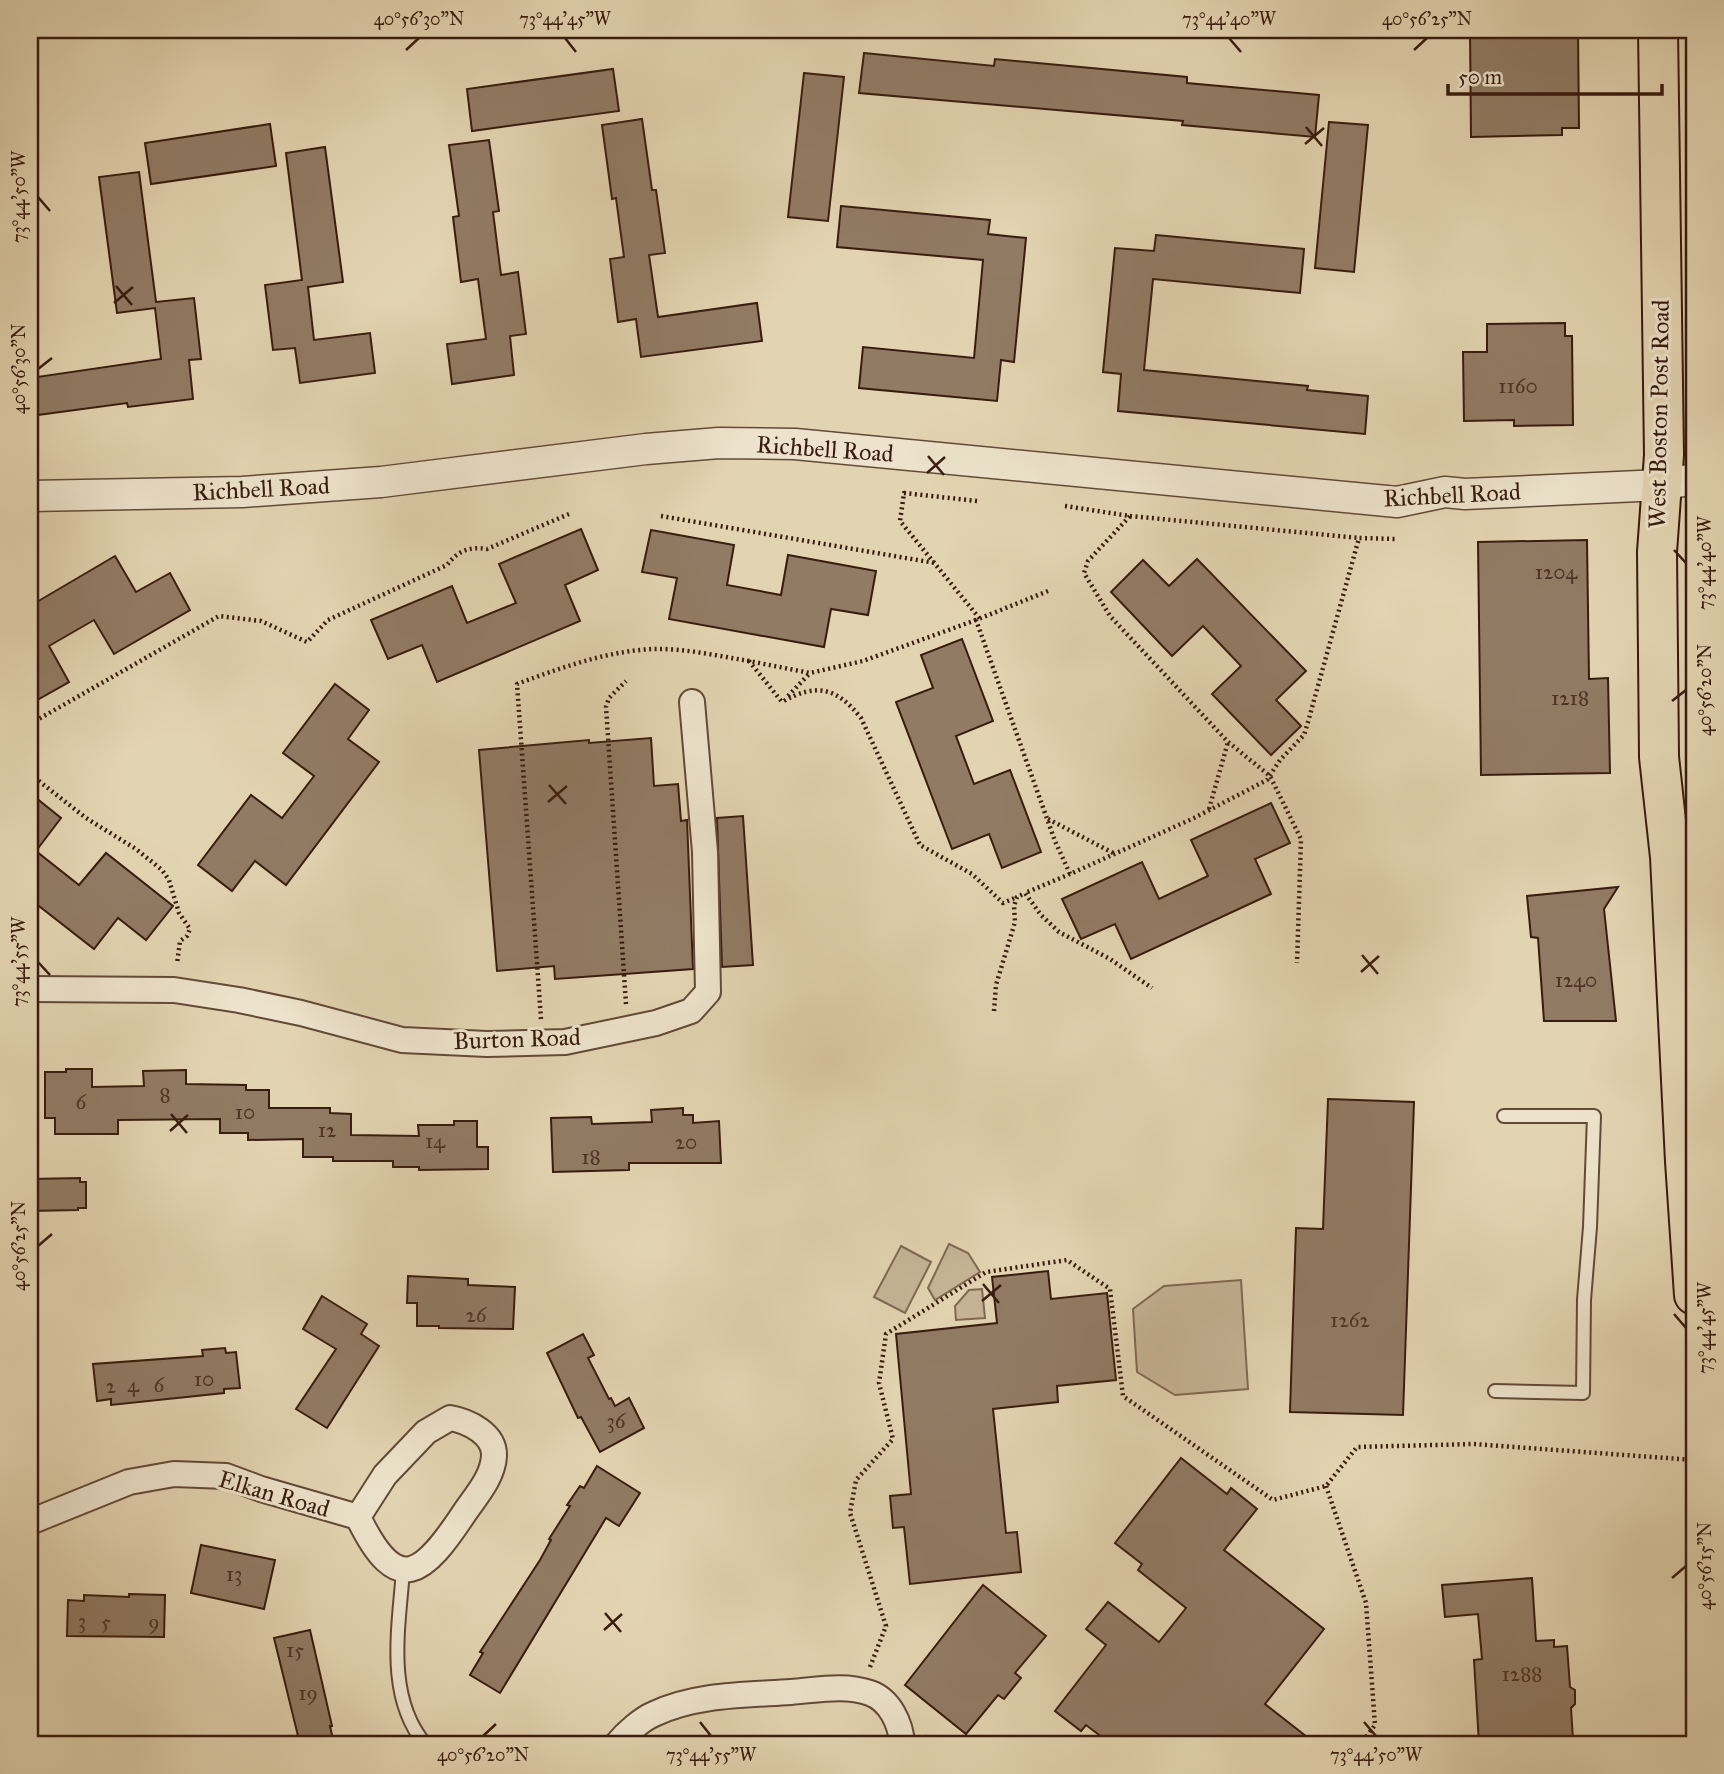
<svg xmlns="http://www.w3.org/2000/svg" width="1724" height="1774" viewBox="0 0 1724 1774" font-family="'IM FELL Great Primer',serif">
	<rect width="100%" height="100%" fill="#e3d4b1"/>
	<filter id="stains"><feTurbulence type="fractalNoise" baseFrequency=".00286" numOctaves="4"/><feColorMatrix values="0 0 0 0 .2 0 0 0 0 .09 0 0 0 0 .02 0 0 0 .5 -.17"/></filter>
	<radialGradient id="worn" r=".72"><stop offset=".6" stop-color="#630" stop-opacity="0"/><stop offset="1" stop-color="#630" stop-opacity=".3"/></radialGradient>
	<!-- green -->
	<g fill="#c6b596" stroke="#806853" stroke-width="2">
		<path d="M949,1244L968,1253L980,1272L935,1300L928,1288Z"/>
		<path d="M901,1246L931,1262L905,1313L874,1297Z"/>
		<path d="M1241,1280L1248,1389L1175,1395L1137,1372L1133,1309L1164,1286Z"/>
		<path d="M982,1289L985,1318L956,1320L955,1306L969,1290Z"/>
	</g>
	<!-- building -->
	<g fill="#917b64" stroke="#391b10" stroke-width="2">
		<path d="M1470,30H1578L1579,128H1562V135L1471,137Z"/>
		<path d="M864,53L994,66L995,59L1187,77V83L1319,95L1315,137L1182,125L1183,121L859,93Z"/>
		<path d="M613,69L619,111L472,131L467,89Z"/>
		<path d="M804,73L844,77L828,221L788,217Z"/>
		<path d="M642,119L652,190H656L665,253L649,255L658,317L757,303L762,341L641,357L636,319L618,322L610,259L624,257L616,198L612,199L602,125Z"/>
		<path d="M1329,122L1368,125L1354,272L1315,268Z"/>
		<path d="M270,124L276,166L151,184L145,143Z"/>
		<path d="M489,140L499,211L493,212L501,275L518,272L526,334L510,336L514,375L452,384L447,344L486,339L478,279L461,282L453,217L459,216L449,145Z"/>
		<path d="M325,147L343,282L308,287L314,340L370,333L375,373L300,383L295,348L273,350L265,285L302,280L286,153Z"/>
		<path d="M139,172L156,302L194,298L201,359L189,360L193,399L128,407L127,403L30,416V378L161,359L155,308L117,313L99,177Z"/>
		<path d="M841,206L990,220L988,234L1026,238L1014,362L1001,360L997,401L859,388L863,347L974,358L983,260L837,247Z"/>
		<path d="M1156,235L1304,249L1300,293L1153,279L1144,370L1308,386L1307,390L1368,396L1365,434L1118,411L1121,374L1103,372L1115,248L1154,251Z"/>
		<path d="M1565,323V336H1572L1573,425L1514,426V420L1464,421L1463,352H1487V324Z"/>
		<path d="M581,529L598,570L565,585L580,621L437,682L422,645L388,659L371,620L452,586L467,623L516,603L499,564Z"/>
		<path d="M651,530L734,545L727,585L781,595L788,555L876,571L868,615L831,609L824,647L669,619L677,578L642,572Z"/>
		<path d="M1587,540L1589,679L1608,678L1610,773L1481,775L1478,542Z"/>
		<path d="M115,556L136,592L170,573L190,610L114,654L94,620L49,646L69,682L30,704V606Z"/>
		<path d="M1197,559L1306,671L1276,700L1301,726L1271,755L1212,694L1241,666L1203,626L1172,656L1111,592L1143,560L1169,586Z"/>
		<path d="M962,639L993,721L956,736L974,784L1010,770L1041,852L1002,868L989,834L952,849L896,702L933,688L921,655Z"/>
		<path d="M335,684L369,710L348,739L379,762L286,885L255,861L232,891L198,865L251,795L282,818L314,776L283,753Z"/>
		<path d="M651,738L654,786L678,784L681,821L687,820L693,969L555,979L554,966L497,971L479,750L589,740V743Z"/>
		<path d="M30,793L61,818L36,851L79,885L106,853L173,906L146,940L118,918L94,949L30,899Z"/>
		<path d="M1271,803L1290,843L1255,859L1271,894L1131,959L1115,924L1081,939L1062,899L1142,862L1159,899L1208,876L1191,840Z"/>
		<path d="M743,816L753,965L722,967L717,818Z"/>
		<path d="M1618,887L1604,909L1616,1021H1544L1538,938L1531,937L1527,896Z"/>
		<path d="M66,1069H92V1087L144,1086L143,1071L186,1070V1084L246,1085V1090H269V1108H330V1113L351,1114V1135L419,1136L418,1125H454V1121H477V1147H488V1169L419,1170V1167H393V1161H333V1157H303V1139L248,1140V1133H220V1119L118,1120V1134H55V1118H45V1072H66Z"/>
		<path d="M1328,1099L1414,1102L1403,1415L1290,1412L1296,1228L1323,1229Z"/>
		<path d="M683,1108V1115H693V1123L719,1121L721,1163H629V1170L553,1172L551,1118L591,1117L592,1124L652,1122L651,1110Z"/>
		<path d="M80,1178V1182H86V1208H78V1210L30,1211V1179Z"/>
		<path d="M1048,1271L1051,1299L1107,1293L1116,1380L1057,1386L1058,1402L993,1409L1006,1533L1017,1532L1021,1572L910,1584L904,1527L893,1528L890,1496L911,1494L896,1334L997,1323L992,1277Z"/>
		<path d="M408,1276L468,1279V1285L515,1287L513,1329L439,1328V1326H417V1303H407Z"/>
		<path d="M322,1296L367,1324L361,1334L379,1346L327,1428L296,1409L336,1349L303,1329Z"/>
		<path d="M583,1334L594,1355L588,1358L609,1399L611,1398L615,1406L629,1398L644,1428L600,1452L581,1417L578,1418L547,1353Z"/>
		<path d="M225,1348L226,1353L236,1352L240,1388L224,1389V1393L111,1405V1399L97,1401L93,1364L203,1356L202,1350Z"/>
		<path d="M1181,1458L1227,1494L1231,1488L1257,1509L1224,1550L1324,1629L1265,1704L1316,1744H1111L1086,1725L1081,1731L1055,1711L1106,1645L1086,1629L1108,1602L1159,1642L1186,1608L1138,1570L1142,1564L1115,1543Z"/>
		<path d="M597,1466L640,1493L619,1526L606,1518L500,1693L470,1675L483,1653L480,1652L540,1560L551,1540L549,1539L570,1506L567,1505L580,1486L584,1488Z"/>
		<path d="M201,1545L275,1560L264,1609L191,1593Z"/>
		<path d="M1532,1578L1536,1641L1554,1640V1647L1567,1646L1570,1687L1575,1690V1704L1571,1708L1573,1740L1554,1741V1744H1526L1525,1740L1479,1744L1474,1660L1482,1659L1478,1614L1445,1617L1442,1585Z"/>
		<path d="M983,1585L1046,1636L1015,1673L1021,1678L1004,1699L998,1695L966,1734L905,1685Z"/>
		<path d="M129,1594L165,1595L164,1637L67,1636L68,1600L84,1601V1595L129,1597Z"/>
		<path d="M310,1630L332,1726H330L334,1744H300L274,1638Z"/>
	</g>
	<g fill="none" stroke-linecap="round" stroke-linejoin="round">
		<defs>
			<g id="service">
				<path d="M1495,1391L1583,1393L1584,1300L1590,1227L1594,1116H1504"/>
				<path d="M403,1570C399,1627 385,1696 425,1744"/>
			</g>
			<g id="minor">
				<path d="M30,989L174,990L239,1000L301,1013L402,1040L487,1044L565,1042L656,1023L691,1011L708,992L705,852L692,702"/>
				<path d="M450,1418C468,1421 495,1434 494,1456C493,1477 476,1496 465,1512C424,1574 398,1600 358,1517L385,1475L426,1432Z"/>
				<path d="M30,1522L129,1482L174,1474L226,1476L261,1489L358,1517"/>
				<path d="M617,1744C626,1733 642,1719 654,1714C696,1694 746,1695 791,1692C817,1690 845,1684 870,1693C890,1700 901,1724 902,1744"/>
			</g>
			<path id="tertiary" d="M30,496L242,492L381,482L646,449L719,443L795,444L1397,502L1445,492L1465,494L1661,485L1694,479"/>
			<path id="primary" d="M1658,30L1664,455L1657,552L1659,757L1670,857L1685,1161L1694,1295"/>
		</defs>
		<!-- service casing -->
		<use href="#service" stroke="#644938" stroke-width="16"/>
		<!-- minor casing -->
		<use href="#minor" stroke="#644938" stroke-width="28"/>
		<!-- tertiary casing -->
		<use href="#tertiary" stroke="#644938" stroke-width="33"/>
		<!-- primary casing -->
		<use href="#primary" stroke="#391b10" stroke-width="42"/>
		<!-- path -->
		<g stroke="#391b10" stroke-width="4.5" stroke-dasharray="2 3.5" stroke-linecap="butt">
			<path d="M977,501L904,493L900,521L980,619"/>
			<path d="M1065,506L1130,516L1088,561L1084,573L1110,616L1155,664L1228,742L1270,776L1301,839L1297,963"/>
			<path d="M661,516L935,563"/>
			<path d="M1130,516L1359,538"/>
			<path d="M1048,591L976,620L1055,841L1070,874L1194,818L1267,780L1280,760L1304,735L1308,722L1359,538L1397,539"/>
			<path d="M976,620L863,661L810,673L749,661L782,702C817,682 837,688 861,718L920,845L972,874L1003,903L1017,897"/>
			<path d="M788,696L810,673"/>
			<path d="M30,724L219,616L261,621L307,642L328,620L447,565C458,551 469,546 487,549L569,514"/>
			<path d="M30,774L86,818L136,849L162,870L169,880L179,913L190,929L187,936L180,941L177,964"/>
			<path d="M1209,809L1228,742"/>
			<path d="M1048,819L1115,854"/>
			<path d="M1070,874L1025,893L1041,915L1059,932L1110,959L1152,988"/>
			<path d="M626,1004L606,707L609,698L626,681"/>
			<path d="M994,1011L996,985L1015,922L1014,906L1017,897L1025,893"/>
			<path d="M541,1019L517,684C560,668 607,651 653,649C684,648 718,656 749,661"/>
			<path d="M1326,1486L1366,1603L1375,1725L1361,1744"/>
			<path d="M870,1667L886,1626L850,1513L856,1480L893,1439L879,1383L886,1334L986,1272L1067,1260L1110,1289L1123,1396L1273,1500L1326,1486L1357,1447L1473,1444L1694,1460"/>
			<path d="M925,1737L1015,1744"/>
		</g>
		<!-- service -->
		<use href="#service" stroke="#ede3cc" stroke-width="12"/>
		<!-- minor -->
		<use href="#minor" stroke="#ede3cc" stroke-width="24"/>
		<!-- tertiary -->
		<use href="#tertiary" stroke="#ede3cc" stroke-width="30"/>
		<!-- primary -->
		<use href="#primary" stroke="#e3d4b1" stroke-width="38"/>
	</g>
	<!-- ticks -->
	<path fill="none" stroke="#391b10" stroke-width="2.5" d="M565,38L576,52M1229,38L1241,52M406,50L419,38M1414,50L1427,38M1306,127L1322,146M1305,144L1324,128M38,197L50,211M116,286L132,305M114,303L133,287M38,369L52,358M928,456L944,475M927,473L945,457M1674,550L1686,563M1672,701L1686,690M549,785L566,804M548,802L567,786M1362,955L1378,974M38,962L50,975M1361,972L1379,956M171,1114L187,1133M170,1131L188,1115M38,1246L52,1234M983,1284L999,1303M982,1301L1001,1285M1674,1314L1686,1328M1672,1578L1686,1566M605,1613L621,1632M604,1630L622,1614M700,1722L711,1736M1364,1722L1376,1736M483,1736L496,1724"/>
	<g text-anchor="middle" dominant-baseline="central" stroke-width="6" stroke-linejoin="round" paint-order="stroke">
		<!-- number labels -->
		<g font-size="21" fill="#4f3325">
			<text x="1518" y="386">1160</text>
			<text x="1556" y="572">1204</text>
			<text x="1570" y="698">1218</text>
			<text x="1576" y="980">1240</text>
			<text x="165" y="1095">8</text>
			<text x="81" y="1102">6</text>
			<text x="245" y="1112">10</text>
			<text x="327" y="1130">12</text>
			<text x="435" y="1141">14</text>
			<text x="686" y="1142">20</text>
			<text x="591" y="1157">18</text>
			<text x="476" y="1315">26</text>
			<text x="1350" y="1320">1262</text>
			<text x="204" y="1379">10</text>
			<text x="133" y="1385">4</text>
			<text x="159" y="1385">6</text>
			<text x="111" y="1386">2</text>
			<text x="616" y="1421">36</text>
			<text x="234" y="1574">13</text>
			<text x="82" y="1621">3</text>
			<text x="106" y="1622">5</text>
			<text x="154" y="1622">9</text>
			<text x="295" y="1650">15</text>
			<text x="1522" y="1674">1288</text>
			<text x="308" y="1693">19</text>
		</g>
		<!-- street labels -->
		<g font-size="24" fill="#391b10" stroke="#ede3cc">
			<text transform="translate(1659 414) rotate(-89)">West Boston Post Road</text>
			<text transform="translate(825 449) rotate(4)">Richbell Road</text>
			<text transform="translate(261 489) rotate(-3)">Richbell Road</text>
			<text transform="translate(1452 495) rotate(-3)">Richbell Road</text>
			<text transform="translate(517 1039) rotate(-2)">Burton Road</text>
			<text transform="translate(274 1494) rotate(16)">Elkan Road</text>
		</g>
	</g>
	<!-- margin -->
	<rect width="1724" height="1774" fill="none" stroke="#e3d4b1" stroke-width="77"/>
	<!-- scale -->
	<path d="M1448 84v10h214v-10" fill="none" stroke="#391b10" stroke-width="3.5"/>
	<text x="1458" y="84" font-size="21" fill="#391b10" stroke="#ede3cc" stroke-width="5" paint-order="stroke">50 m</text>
	<rect x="38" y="38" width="1648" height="1698" fill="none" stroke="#391b10" stroke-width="2.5"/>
	<g font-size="18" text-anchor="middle" fill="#391b10">
		<text x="419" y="25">40°56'30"N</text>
		<text x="565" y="25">73°44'45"W</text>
		<text x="1229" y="25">73°44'40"W</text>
		<text x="1427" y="25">40°56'25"N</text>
		<text transform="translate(19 197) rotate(-90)" y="6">73°44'50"W</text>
		<text transform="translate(19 369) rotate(-90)" y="6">40°56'30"N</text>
		<text transform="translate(1705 563) rotate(-90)" y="6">73°44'40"W</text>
		<text transform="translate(1705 690) rotate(-90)" y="6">40°56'20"N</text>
		<text transform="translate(19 962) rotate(-90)" y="6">73°44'55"W</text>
		<text transform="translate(19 1246) rotate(-90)" y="6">40°56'25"N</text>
		<text transform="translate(1705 1328) rotate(-90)" y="6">73°44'45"W</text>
		<text transform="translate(1705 1566) rotate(-90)" y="6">40°56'15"N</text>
		<text x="483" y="1761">40°56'20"N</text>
		<text x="711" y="1761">73°44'55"W</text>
		<text x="1376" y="1761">73°44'50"W</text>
	</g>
	<rect width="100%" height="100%" filter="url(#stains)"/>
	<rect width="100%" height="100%" fill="url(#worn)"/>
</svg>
